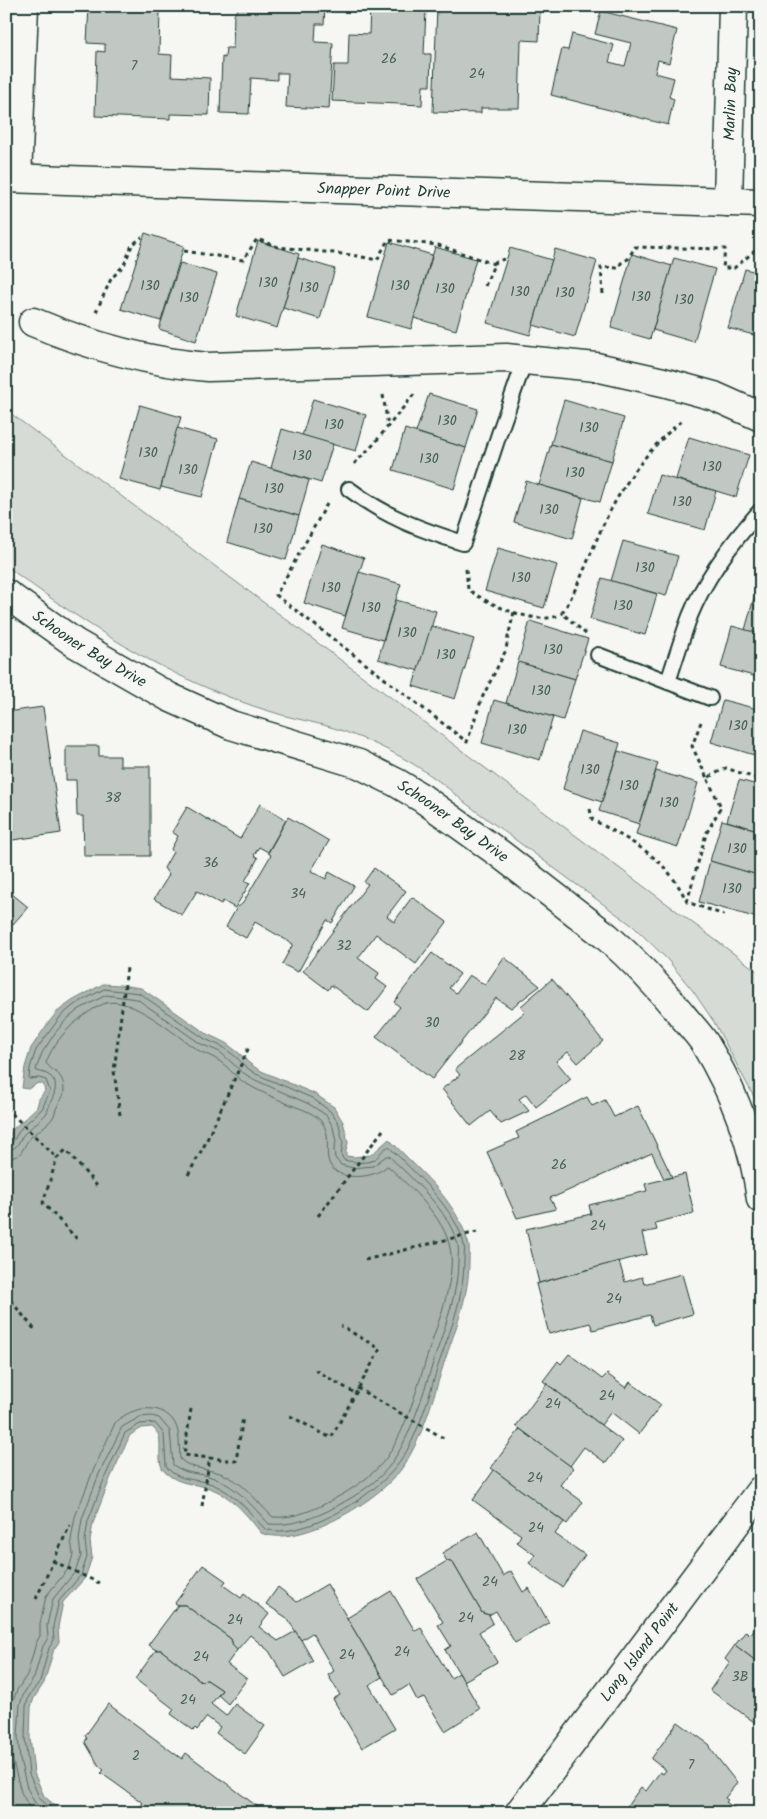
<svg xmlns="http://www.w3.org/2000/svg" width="767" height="1819" viewBox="0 0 767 1819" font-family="Kalam,sans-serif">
	<rect width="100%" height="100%" fill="#f6f6f2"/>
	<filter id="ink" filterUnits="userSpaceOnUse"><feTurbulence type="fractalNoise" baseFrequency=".02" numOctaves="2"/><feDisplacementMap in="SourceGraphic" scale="10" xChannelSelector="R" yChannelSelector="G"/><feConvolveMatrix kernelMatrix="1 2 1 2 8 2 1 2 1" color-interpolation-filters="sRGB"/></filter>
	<g filter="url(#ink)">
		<!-- green -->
		<path fill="#d6dbd6" stroke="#7a8c85" d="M6,410L761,974V1110L714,1022L693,991L667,959L633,926L464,802C427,768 384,745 337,729C319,723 300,720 282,715C262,709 243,703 224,695C142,662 77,618 6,566Z"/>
		<!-- water -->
		<path fill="#aab3ae" stroke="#72847d" d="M103,984L120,985L141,988L207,1034L226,1043L239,1053L249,1063L259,1070L315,1094L334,1107L343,1122L346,1133L348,1143L346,1150V1156L354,1157L371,1155L389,1139C418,1170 456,1199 468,1242C470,1248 469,1255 469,1261C469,1297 455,1330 444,1363C433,1398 423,1438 402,1468C380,1500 299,1549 261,1533C248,1516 231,1495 209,1488C193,1483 180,1485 166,1473C156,1465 162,1448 159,1436C158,1433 155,1430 152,1427L142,1428L130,1435L110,1479L93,1523L90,1541L92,1557L85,1578L63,1602L58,1627L59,1642L54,1649L44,1683L34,1698L31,1707L30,1738L34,1773L44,1796L64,1813H6V1144L12,1130L37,1107L39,1099L45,1091L43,1084L38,1083L28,1089L22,1088L25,1067L31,1048L46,1026L57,1012L72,1001Z"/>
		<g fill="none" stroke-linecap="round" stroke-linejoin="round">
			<!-- shore -->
			<g stroke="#576c65" stroke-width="1">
				<path d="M6,1144L12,1143L21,1128L42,1109L50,1091L46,1080L39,1078L29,1079L30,1068L36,1050L61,1016L74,1005L104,989L139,993L205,1039L223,1047L236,1057L246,1067L256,1074L312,1098L330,1111L339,1124L341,1134L343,1143L341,1155L344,1160C352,1162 366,1164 374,1160C380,1156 382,1148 389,1147C414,1172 457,1210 464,1245C465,1250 464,1256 464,1260C464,1298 450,1331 438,1366C429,1396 416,1443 396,1467C373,1496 303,1541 265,1529C249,1512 235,1493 212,1484C196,1478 177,1482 166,1466L164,1434L155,1423L140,1424L125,1433L105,1477L88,1521L85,1541L87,1557L81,1575L59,1601L53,1626L54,1640L49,1648L40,1681L29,1696L26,1706L25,1738L29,1774L40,1799L57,1813"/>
				<path d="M6,1151C19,1150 18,1140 25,1133C32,1126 40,1121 46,1114C48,1111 49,1106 50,1103C59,1087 58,1075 37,1071L36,1069L42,1053L55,1033L66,1020L78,1010L106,995L137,999L201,1044L220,1052L242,1072L253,1079L309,1104L326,1115L333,1127L336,1142L334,1149L335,1158L341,1165L353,1168L373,1166L386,1156H389C414,1181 448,1209 458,1245C459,1250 458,1256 458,1261C458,1290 448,1317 439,1345C426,1382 415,1429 393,1461C380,1481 357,1495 337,1506C316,1518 292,1526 269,1524C252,1506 238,1487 214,1478C197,1471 191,1477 173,1465L170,1431L159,1418L152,1416L140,1417L122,1427L99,1474L82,1519L79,1540L81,1556L75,1572L53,1599L47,1625L48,1638L43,1646L34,1678L24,1693L20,1704L18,1737L20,1760L27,1788L35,1803L45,1813"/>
				<path d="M6,1158C25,1158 21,1147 31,1137C38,1131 46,1126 52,1119C55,1115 55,1110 58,1105C61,1100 64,1096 64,1091C64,1072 53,1073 46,1063C51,1048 64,1031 77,1021C85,1014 97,1006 106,1003C132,996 175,1035 196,1049C202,1053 210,1055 216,1059C227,1065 234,1076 245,1083C258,1091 273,1097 286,1103C298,1108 311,1111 320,1120C336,1137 318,1160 337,1172C350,1180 376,1177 387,1166L389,1167C410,1187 445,1218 450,1248C456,1276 440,1317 431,1344C419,1380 409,1425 387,1457C374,1475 353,1489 334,1499C316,1509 294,1519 273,1517C256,1502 249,1487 227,1476C212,1468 192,1471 180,1459C179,1450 180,1438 177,1428C167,1401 132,1405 115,1423L93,1471L75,1517L71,1540L73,1555L69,1568L46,1596L40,1624V1636L36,1643L27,1675L17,1690L12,1704L11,1738L13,1762L21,1792L28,1805L34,1813"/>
			</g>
		</g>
		<!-- building -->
		<g fill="#c1c8c3" stroke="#1f3d34">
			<path d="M89,6H160L159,54L172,55L171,76L210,78L209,115L170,114V119L95,116L97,51L105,52V44L87,43Z"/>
			<path d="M240,6H325L324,24H316L315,42L333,43L329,109L286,107L288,73H277V80L251,78L249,114L220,113L222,57L225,58L226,48H233L234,15Z"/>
			<path d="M370,6L426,9L424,54H431L430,86H423L422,105L332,101L334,65H348L349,33L369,34Z"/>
			<path d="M445,6H521V8L540,9L539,41L521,40L519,108H481V113L433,112L437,7Z"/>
			<path d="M593,6H665V9Z"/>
			<path d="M601,11L677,30L669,63L658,60L655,73L674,78L669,97L674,99L668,125L551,95L562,49L568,50L572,34L614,45L609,62L625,66L631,43L595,34Z"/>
			<path d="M145,233L184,246L161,321L121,309Z"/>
			<path d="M258,241L299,254L277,328L236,316Z"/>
			<path d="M389,242L432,255L411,329L368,317Z"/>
			<path d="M435,247L476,259L456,330L414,318Z"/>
			<path d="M510,248L552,260L530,335L487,323Z"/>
			<path d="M555,249L597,261L575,337L533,325Z"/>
			<path d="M632,254L672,266L650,339L611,328Z"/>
			<path d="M298,258L335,269L320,319L283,308Z"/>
			<path d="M674,258L715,269L694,342L653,330Z"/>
			<path d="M180,263L217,274L196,341L159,329Z"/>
			<path d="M745,269L761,273V337L728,328Z"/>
			<path d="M429,394L478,409L466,448L416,432Z"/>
			<path d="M313,399L366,415L356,451L302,436Z"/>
			<path d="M564,400L624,418L612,461L551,444Z"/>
			<path d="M140,405L181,417L160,490L119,479Z"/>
			<path d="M177,428L218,439L202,497L161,487Z"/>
			<path d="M282,429L333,444L321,483L271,468Z"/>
			<path d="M405,429L466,448L454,489L393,470Z"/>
			<path d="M689,437L749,455L736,497L676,479Z"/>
			<path d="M551,444L612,461L600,502L539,485Z"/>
			<path d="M251,462L309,480L299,516L239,499Z"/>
			<path d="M659,475L716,491L705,530L648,514Z"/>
			<path d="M526,481L583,498L572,539L514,522Z"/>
			<path d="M239,499L299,516L286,560L227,542Z"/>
			<path d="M623,541L678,556L666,596L611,581Z"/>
			<path d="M322,544L364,558L345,616L304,603Z"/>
			<path d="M498,548L557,565L544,608L485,591Z"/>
			<path d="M359,572L401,584L383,640L342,628Z"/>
			<path d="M602,578L657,594L645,635L590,619Z"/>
			<path d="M757,587L761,588V634L745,630Z"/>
			<path d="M396,600L436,611L419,671L378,659Z"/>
			<path d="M530,621L588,639L575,679L518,662Z"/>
			<path d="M431,626L474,639L455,699L413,686Z"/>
			<path d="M732,626L761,634V678L721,667Z"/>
			<path d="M518,662L575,679L563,720L506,703Z"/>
			<path d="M494,700L553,717L540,760L482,743Z"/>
			<path d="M723,700L761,710V757L711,742Z"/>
			<path d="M43,707L61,833L6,841V712Z"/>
			<path d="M580,731L620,743L602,802L563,789Z"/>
			<path d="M66,746H99V756H120V766H150V856H84L83,816H77L76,780H66Z"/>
			<path d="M618,751L658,763L639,824L599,811Z"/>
			<path d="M656,771L698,783L678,847L636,834Z"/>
			<path d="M739,780L761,786V831L727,821Z"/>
			<path d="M260,804L286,820L268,852L259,847L254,855L258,858L245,881L250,883L235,908L223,901L221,904L197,891L182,915L154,899L169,875L164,868L173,852L171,849L178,836L172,832L187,807L240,839Z"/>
			<path d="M288,817L329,841L311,871L326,879L329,872L354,886L332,923L327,920L298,972L282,964L293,944L255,922L246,938L226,927L236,909L243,903L271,855L268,853Z"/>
			<path d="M722,820L761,831V876L710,861Z"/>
			<path d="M710,861L761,876V907L758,918L699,902Z"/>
			<path d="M374,868L406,891L387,916L394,922L412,897L447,922L416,964L376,934L358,958L379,973L376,979L387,987L368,1012L331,985L328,990L303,971L368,884L364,882Z"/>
			<path d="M6,889L28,907L6,932Z"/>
			<path d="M432,953L460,974L449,988L456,993L469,975L485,985L504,957L540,986L511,1008L496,998L432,1079L376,1037L400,1007L394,1002Z"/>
			<path d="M552,979L603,1041L578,1063L568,1052L556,1061L571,1079L536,1107L526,1094L519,1099L529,1111L501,1124L490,1111L471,1126L442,1089L460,1075L455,1069L525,1012L521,1006Z"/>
			<path d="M587,1097L592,1106L605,1100L614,1117L638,1106L672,1177L664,1179L652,1153L554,1197V1196L550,1198L556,1209L517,1218L487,1152L519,1138L516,1132Z"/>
			<path d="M685,1174L694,1213L655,1223L657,1230L642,1233L647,1254L539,1283L526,1229L591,1214L589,1205L647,1191L645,1184Z"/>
			<path d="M619,1261L625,1282L642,1277L644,1284L682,1274L693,1314L653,1325L650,1315L593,1330L590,1323L549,1334L536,1284Z"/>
			<path d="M569,1354L602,1379L607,1374L626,1388L630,1382L661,1405L639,1434L611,1412L601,1425L543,1381L558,1361L561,1364Z"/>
			<path d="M547,1384L622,1441L606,1463L584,1447L570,1466L516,1426Z"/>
			<path d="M520,1429L573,1468L560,1485L583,1502L567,1524L491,1468Z"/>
			<path d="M494,1470L564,1522L555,1534L585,1555L562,1587L529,1563L535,1555L517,1542L521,1535L473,1500Z"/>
			<path d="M478,1532L503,1576L511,1571L523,1592L529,1588L549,1623L515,1643L496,1611L489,1615L482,1613L453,1563L447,1561L442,1553Z"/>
			<path d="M447,1561L453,1563L482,1613L489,1615L493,1623L479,1632L497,1662L464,1681L445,1650L451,1646L438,1625L443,1622L417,1579Z"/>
			<path d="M203,1565L226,1581L223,1585L241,1598L244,1594L269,1614L259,1627L278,1641L296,1631L313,1661L285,1677L269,1651L250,1635L237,1650L233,1646L231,1639L185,1605H178L175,1603Z"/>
			<path d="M327,1584L382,1677L369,1685L395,1729L362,1748L333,1699L340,1695L328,1675L334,1671L312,1633L301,1640L287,1618L266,1604L278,1587L297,1602Z"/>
			<path d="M391,1591L415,1631L421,1628L451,1678L459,1673L480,1709L445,1731L424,1697L417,1700L409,1685L393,1695L347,1618Z"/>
			<path d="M178,1605H185L231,1639L233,1646L237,1650L227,1664L247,1679L228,1704L218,1695L222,1690L207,1680L201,1681L161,1650H156L148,1645Z"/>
			<path d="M761,1620V1665L735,1645L746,1631L750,1635Z"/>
			<path d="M735,1645L761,1665V1727L710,1690L729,1663L725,1659Z"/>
			<path d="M156,1650H161L201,1681L207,1680L222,1690L211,1704L226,1716L235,1704L265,1726L245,1754L216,1733L220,1727L207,1717L197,1730L195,1728L193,1730L171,1714L174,1709L135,1679Z"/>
			<path d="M108,1704L182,1759L186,1753L258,1807L253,1813H148L140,1807L143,1803L101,1773L104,1770L99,1766L85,1742L87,1738L85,1736Z"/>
			<path d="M678,1722L710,1745L709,1747L737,1783L725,1798L728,1800L726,1802L741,1813H629L625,1809L641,1787L646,1791L660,1772L663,1774L666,1770L651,1759Z"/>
		</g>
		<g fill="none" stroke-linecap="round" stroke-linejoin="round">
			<defs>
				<g id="service">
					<path d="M349,489C386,517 419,529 463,543L500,431L525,360"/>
					<path d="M598,655L710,698"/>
					<path d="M668,682C675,660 682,638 690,616C706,576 732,542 761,510"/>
				</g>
				<g id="minor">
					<path id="s1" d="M6,178L761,203"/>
					<path d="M17,178L24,6"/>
					<path id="s2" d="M728,202L733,6"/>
					<path d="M33,322C90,346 147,362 208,367L506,358L525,360L596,367L663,382L714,396L761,417"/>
					<path id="s3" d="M6,594L75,643L169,697L231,725L359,764L397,783L422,798L500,854L606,936C634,960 659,987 682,1015C689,1024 698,1033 704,1042C733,1090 754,1143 761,1199"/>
					<path id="s4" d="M519,1813L761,1490"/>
				</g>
			</defs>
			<!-- service casing -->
			<use href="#service" stroke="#1f3d34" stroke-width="18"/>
			<!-- minor casing -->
			<use href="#minor" stroke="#1f3d34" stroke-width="31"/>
			<!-- path -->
			<g stroke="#1f3d34" stroke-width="3" stroke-dasharray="4 4" stroke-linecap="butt">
				<path d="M184,251L243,260L257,239L278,247L352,255L377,260L388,240L438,245L494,264"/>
				<path d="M485,286L495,262L504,259"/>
				<path d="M603,294L601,267L619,268L621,263L628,259L635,247L725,249L723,268H734L756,250H761"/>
				<path d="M96,312L111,279L124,265L132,245L142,237"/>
				<path d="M383,395L388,426"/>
				<path d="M354,464L373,445L415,393"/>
				<path d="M327,504L276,595L467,742L482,698L506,650L508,637L514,612"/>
				<path d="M466,569L468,589C486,604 542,629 562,613"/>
				<path d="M586,634L562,613C582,582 592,546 609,513C627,479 651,445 682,421"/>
				<path d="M701,722L692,746L707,778"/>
				<path d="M590,809L592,819C633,843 666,856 687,902L724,915"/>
				<path d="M687,902L706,834L721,807L707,778L726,768L761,780"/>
				<path d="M6,1108L57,1158"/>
				<path d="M120,1115L114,1071L127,968"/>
				<path d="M188,1175L205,1144L249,1047"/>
				<path d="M318,1216L383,1130"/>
				<path d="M77,1239L43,1203L57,1158L66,1150L97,1186"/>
				<path d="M365,1260L477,1232"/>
				<path d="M6,1295L35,1330"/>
				<path d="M315,1370L355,1393"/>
				<path d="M357,1388L447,1440"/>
				<path d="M191,1409L184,1455L236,1461L243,1417"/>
				<path d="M290,1416L331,1438L380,1349L341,1326"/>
				<path d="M202,1506L210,1457"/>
				<path d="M53,1561L99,1583"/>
				<path d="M36,1599L70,1525"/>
			</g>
			<!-- service -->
			<use href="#service" stroke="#f6f6f2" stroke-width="14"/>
			<!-- minor -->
			<use href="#minor" stroke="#f6f6f2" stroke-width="28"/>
		</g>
	</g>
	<g text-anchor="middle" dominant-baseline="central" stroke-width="4" stroke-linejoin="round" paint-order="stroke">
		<!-- number labels -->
		<g font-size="14" fill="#486058">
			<text x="389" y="59">26</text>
			<text x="134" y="66">7</text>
			<text x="477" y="74">24</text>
			<text x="268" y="283">130</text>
			<text x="150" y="286">130</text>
			<text x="400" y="286">130</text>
			<text x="309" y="288">130</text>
			<text x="445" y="289">130</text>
			<text x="520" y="292">130</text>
			<text x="565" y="293">130</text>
			<text x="641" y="297">130</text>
			<text x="189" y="298">130</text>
			<text x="684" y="300">130</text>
			<text x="447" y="421">130</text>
			<text x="334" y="425">130</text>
			<text x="589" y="428">130</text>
			<text x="148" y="453">130</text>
			<text x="302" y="456">130</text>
			<text x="429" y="459">130</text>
			<text x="712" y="467">130</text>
			<text x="188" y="470">130</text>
			<text x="575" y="473">130</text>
			<text x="274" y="489">130</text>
			<text x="682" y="502">130</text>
			<text x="549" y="510">130</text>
			<text x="263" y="529">130</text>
			<text x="645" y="568">130</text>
			<text x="521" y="578">130</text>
			<text x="331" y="588">130</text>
			<text x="623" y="606">130</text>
			<text x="371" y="608">130</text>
			<text x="407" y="633">130</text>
			<text x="553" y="650">130</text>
			<text x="446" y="655">130</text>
			<text x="541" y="691">130</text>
			<text x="738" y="726">130</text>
			<text x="517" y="730">130</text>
			<text x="590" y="770">130</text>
			<text x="629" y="786">130</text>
			<text x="113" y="798">38</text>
			<text x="669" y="803">130</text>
			<text x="737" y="849">130</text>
			<text x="211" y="863">36</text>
			<text x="732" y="889">130</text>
			<text x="298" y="894">34</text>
			<text x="344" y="946">32</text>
			<text x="432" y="1023">30</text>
			<text x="517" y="1056">28</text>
			<text x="559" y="1165">26</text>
			<text x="598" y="1226">24</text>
			<text x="614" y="1299">24</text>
			<text x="607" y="1396">24</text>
			<text x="553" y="1404">24</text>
			<text x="535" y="1478">24</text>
			<text x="536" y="1528">24</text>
			<text x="490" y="1582">24</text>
			<text x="466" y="1618">24</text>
			<text x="235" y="1620">24</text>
			<text x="402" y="1652">24</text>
			<text x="347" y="1655">24</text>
			<text x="201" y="1657">24</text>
			<text x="740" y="1677">3B</text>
			<text x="188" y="1700">24</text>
			<text x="136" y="1756">2</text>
			<text x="691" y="1765">7</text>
		</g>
		<!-- street labels -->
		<g font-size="16" fill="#1f3d34" stroke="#f6f6f2">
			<text stroke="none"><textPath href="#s2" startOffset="98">Marlin Bay</textPath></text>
			<text stroke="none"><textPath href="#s1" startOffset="378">Snapper Point Drive</textPath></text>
			<text stroke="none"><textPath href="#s3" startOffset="100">Schooner Bay Drive</textPath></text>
			<text stroke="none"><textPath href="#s3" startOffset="505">Schooner Bay Drive</textPath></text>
			<text stroke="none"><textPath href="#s4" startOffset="201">Long Island Point</textPath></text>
		</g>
	</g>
	<!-- margin -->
	<rect width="767" height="1819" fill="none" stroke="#f6f6f2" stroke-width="25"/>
	<rect x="12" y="12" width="742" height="1794" fill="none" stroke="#1f3d34" stroke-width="2" filter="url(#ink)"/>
</svg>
